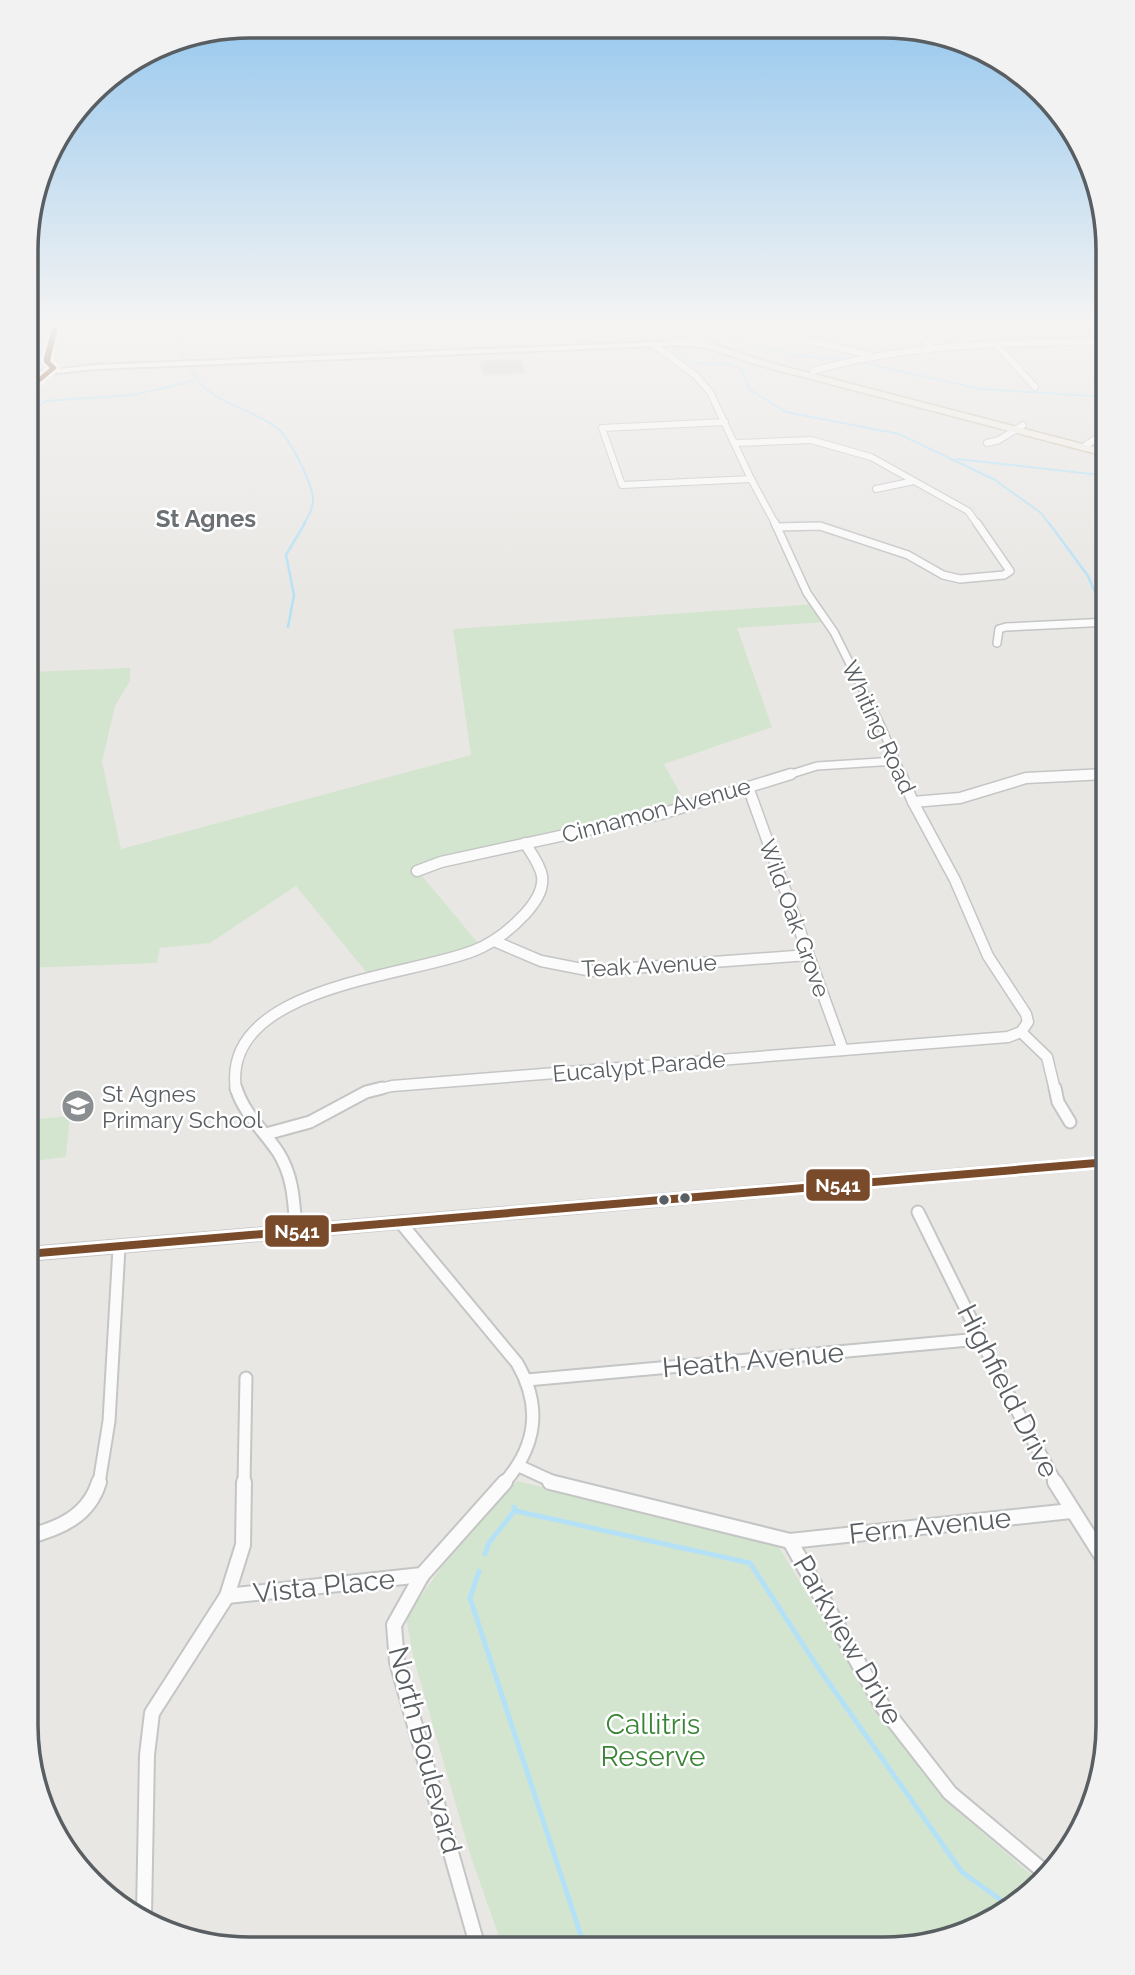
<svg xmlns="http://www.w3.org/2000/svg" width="1135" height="1975" viewBox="0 0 1135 1975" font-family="Raleway,sans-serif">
	<rect width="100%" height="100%" fill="#e9e7e4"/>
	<!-- green -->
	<g fill="#d3e5cf">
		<path d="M815,604L827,622L737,628L772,727L664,764L687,806L418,871L483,949L371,978L296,886L210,943L160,948L157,963L27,968L28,672L130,668V681L115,706L102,762L121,849L471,755L453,629Z"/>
		<path d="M70,1116L66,1157L33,1161L38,1119Z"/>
		<path d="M517,1481L777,1544L848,1661L949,1804L1035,1878L1002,1915L968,1931L818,1949L503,1948L471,1857L413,1656L406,1617L448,1558Z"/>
	</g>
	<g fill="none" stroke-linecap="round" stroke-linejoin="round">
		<!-- stream-far2 -->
		<g stroke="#b5e1f6" stroke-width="2">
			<path d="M176,324L184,358"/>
			<path d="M723,339L798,356L852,360"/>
			<path d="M674,346L692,363L728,364L742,369L749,389L786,412L899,434L995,480L1041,513L1050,525"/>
			<path d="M859,362L980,389L1109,397"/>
			<path d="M190,368C207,404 248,406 277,428C289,437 313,484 313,500C313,509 308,517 303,525"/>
			<path d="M35,408L46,401L133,395L193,381"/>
			<path d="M957,459L1109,476"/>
		</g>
		<!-- stream-far1 -->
		<g stroke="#b5e1f6" stroke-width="2.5">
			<path d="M1049,523L1088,576L1106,618"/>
			<path d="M288,627L294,595L286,555L305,523"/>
			<path d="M1109,665L1104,672L1109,679"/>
		</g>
		<!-- stream -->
		<g stroke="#b5e1f6" stroke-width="5">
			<path d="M514,1507L516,1511L750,1563L815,1663L962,1872L1012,1908"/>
			<path d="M485,1554L489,1543L515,1510"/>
			<path d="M479,1571L470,1598L585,1948"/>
		</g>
	</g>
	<!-- building -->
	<path fill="#d0cecd" stroke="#d8d6d3" stroke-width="2" d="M521,360L525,373L484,375L480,361Z"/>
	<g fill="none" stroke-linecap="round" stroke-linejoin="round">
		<defs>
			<g id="minor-far4">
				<path d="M799,324L801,327"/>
				<path d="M912,324L931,348"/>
				<path d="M811,341L869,355"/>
				<path d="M653,344L695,375L710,392L751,479L776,525"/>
				<path d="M997,345L1035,387"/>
				<path d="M813,371C910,343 1009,343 1109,341"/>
				<path d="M725,422L602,428L622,485L751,479"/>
				<path d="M736,443L811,440L871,457L968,511L978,525"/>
				<path d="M987,443L999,440L1023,425"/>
				<path d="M1083,447L1109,430"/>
				<path d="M876,489L914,481"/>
			</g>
			<g id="minor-far3">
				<path d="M775,523L807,593L834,632L881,726L902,776"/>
				<path d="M777,527L820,526L908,555L943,575L960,579L1004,575L1010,571L977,523"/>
				<path d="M997,643L999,629L1006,627L1109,622"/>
				<path d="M785,776L817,766L896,761"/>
				<path d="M1070,776L1109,774"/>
			</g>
			<g id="minor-far2">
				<path d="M901,774L913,802L955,880L988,956L1026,1014L1028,1022L1021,1032L1047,1057L1055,1090"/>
				<path d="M748,787L843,1050"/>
				<path d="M913,802L960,798L1026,778L1106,774"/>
				<path d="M417,871L441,862L661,814L791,774"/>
				<path d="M494,941L541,961L592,971L808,955"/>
				<path d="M236,1090C220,986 407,977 473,951C494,943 510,930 525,914C534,904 544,891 542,876C540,864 531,853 525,843"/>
				<path d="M375,1090L392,1086L1008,1037L1021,1032"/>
			</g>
			<g id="minor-far1">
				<path d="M236,1088C244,1114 264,1131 278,1152C294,1177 294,1204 296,1232"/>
				<path d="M1055,1088L1058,1102L1070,1122"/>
				<path d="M266,1134L310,1122L366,1092L382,1088"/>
				<path d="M918,1212L1007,1392L1056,1483"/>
				<path d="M400,1222L517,1363C542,1406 537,1446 504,1483"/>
				<path d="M527,1380L980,1339"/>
				<path d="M519,1466L556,1483"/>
				<path d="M99,1483L109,1421L119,1248"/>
				<path d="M244,1483L246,1378"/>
			</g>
			<g id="minor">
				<path d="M550,1482L790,1541L883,1707L950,1793L1048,1875"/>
				<path d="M1055,1482L1108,1566"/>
				<path d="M26,1537C59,1529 89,1516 99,1482"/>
				<path d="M790,1541L1071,1511"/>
				<path d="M227,1596L422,1575"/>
				<path d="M144,1915L147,1755L152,1713L227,1596L243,1545L244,1482"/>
				<path d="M478,1948L397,1662L394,1625L422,1575L505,1482"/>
			</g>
			<g id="secondary">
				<path d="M52,324H60L51,358L54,365L50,367H47L43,358Z"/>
				<path d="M684,324H692L702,336L693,342L716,345V349L681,345L95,369L37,375L39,385L32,412L28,415C28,398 29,384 28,369L43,371L95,365L684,341L693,335Z"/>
				<path d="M1108,1157V1167L27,1260V1248Z"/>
			</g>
			<path id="primary" d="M669,324H679L716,345L767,362L1109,451V457L761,366L710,349L697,341L661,344L660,342L689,337Z"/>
		</defs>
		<!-- minor-far4 casing -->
		<use href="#minor-far4" stroke="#c4c5c5" stroke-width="8"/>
		<!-- minor-far3 casing -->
		<use href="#minor-far3" stroke="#c4c5c5" stroke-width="10"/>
		<!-- minor-far2 casing -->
		<use href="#minor-far2" stroke="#c4c5c5" stroke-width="13"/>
		<!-- minor-far1 casing -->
		<use href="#minor-far1" stroke="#c4c5c5" stroke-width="15"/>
		<!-- minor casing -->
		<use href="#minor" stroke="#c4c5c5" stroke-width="18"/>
		<!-- secondary casing -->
		<use href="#secondary" stroke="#c5c6c6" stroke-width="4"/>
		<!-- primary casing -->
		<use href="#primary" stroke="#d1c5b1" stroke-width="3"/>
		<!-- minor-far4 -->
		<use href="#minor-far4" stroke="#fcfbfb" stroke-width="6"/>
		<!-- minor-far3 -->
		<use href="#minor-far3" stroke="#fcfbfb" stroke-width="7"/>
		<!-- minor-far2 -->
		<use href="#minor-far2" stroke="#fcfbfb" stroke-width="10"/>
		<!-- minor-far1 -->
		<use href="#minor-far1" stroke="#fcfbfb" stroke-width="11"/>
		<!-- minor -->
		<use href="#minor" stroke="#fcfbfb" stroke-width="14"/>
		<!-- secondary -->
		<use href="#secondary" fill="#fcfbfb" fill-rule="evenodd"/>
		<!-- primary -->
		<use href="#primary" fill="#f2efe7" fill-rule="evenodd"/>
		<defs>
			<g id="bus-1">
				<path d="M53,324H59L50,361L57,368L38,384L31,412L28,414C28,386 29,385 50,368L44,362V358Z"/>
				<path d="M1108,1158V1166L27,1258V1250Z"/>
			</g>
		</defs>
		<!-- bus-1 casing -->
		<use href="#bus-1" stroke="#fff" stroke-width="6"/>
		<!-- bus-1 -->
		<use href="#bus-1" fill="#7a4b2a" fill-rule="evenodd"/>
	</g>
	<!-- sky -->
	<linearGradient id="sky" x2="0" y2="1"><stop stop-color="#93c6ee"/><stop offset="0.54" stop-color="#f5f4f3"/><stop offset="1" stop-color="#f5f4f3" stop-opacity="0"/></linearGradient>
	<rect width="1135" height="600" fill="url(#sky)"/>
	<!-- icons -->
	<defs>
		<symbol id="school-disc" viewBox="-11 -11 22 22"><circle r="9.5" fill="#8b8e90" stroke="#fff"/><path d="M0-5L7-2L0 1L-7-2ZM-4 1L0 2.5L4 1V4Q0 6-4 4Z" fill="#fff"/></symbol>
	</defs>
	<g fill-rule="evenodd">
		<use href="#school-disc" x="59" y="1087" width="38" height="38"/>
	</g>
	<!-- markers -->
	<g fill="#595e62" stroke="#fff" stroke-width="2.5">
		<circle cx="685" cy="1198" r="6"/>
		<circle cx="664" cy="1200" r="6"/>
	</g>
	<g text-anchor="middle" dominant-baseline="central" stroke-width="5" stroke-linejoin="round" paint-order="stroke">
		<!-- street labels -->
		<g font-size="23" fill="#595e62" stroke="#fff">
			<text transform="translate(879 727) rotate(65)">Whiting Road</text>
			<text transform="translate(656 810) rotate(-15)">Cinnamon Avenue</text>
			<text transform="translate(795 918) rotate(70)">Wild Oak Grove</text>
			<text transform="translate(649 965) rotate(-3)">Teak Avenue</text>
			<text transform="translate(639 1066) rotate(-5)">Eucalypt Parade</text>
		</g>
		<!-- poi labels -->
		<g font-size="23" fill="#595e62" stroke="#fff" text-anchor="start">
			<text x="102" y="1093">St Agnes<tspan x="102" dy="26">Primary School</tspan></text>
		</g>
		<!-- far-district labels -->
		<g font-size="24" font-weight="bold" fill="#6a7074" stroke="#fff">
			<text x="206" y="518">St Agnes</text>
		</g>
		<!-- near-street labels -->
		<g font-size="28" fill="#595e62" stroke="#fff">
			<text transform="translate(753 1360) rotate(-5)">Heath Avenue</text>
			<text transform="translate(1008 1391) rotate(63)">Highfield Drive</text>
			<text transform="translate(930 1526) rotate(-6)">Fern Avenue</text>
			<text transform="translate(324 1586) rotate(-6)">Vista Place</text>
			<text transform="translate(848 1640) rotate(60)">Parkview Drive</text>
			<text transform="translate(425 1750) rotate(75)">North Boulevard</text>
		</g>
		<!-- near-park labels -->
		<g font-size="28" fill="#3a8535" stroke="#fff">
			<text x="653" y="1724">Callitris<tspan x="653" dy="32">Reserve</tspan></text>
		</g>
	</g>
	<!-- crop -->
	<path d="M0 0H1135V1975H0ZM250 38H884A212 212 0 0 1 1096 250V1725A212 212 0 0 1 884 1937H250A212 212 0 0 1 38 1725V250A212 212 0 0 1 250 38Z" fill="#f2f2f2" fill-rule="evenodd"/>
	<path fill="none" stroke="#595e62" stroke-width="3.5" d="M250 38H884A212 212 0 0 1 1096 250V1725A212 212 0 0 1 884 1937H250A212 212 0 0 1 38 1725V250A212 212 0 0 1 250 38Z"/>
	<g stroke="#fff" stroke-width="2.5">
		<rect x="805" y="1168" width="66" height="34" rx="7" fill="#7a4b2a"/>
		<rect x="264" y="1214" width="66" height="34" rx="7" fill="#7a4b2a"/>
	</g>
	<g font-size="19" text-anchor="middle" font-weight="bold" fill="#fff">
		<text x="838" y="1192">N541</text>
		<text x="297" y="1238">N541</text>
	</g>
</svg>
